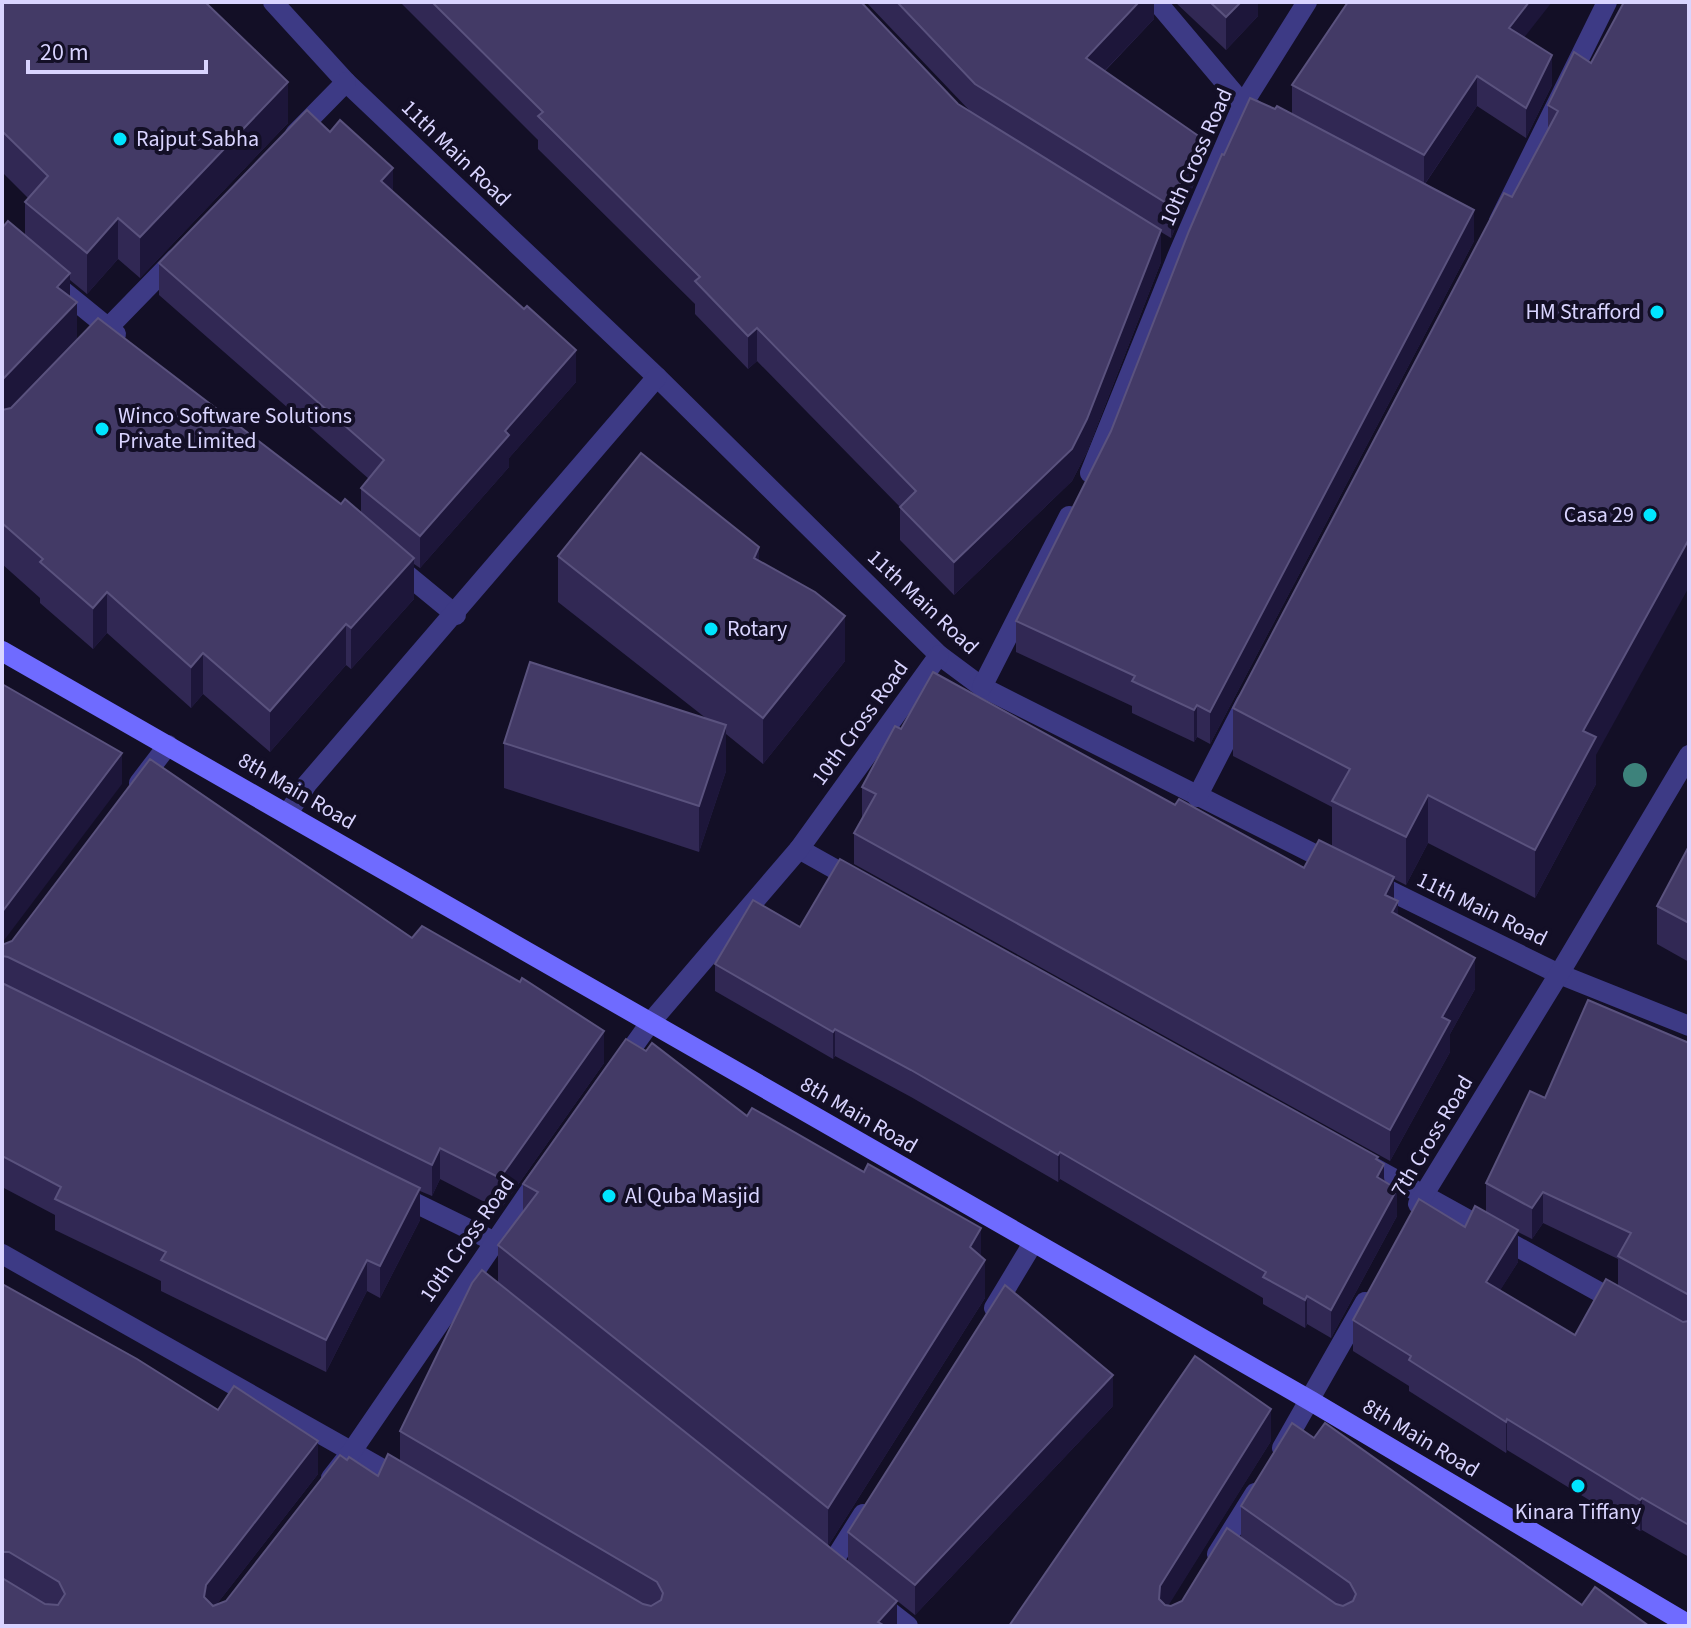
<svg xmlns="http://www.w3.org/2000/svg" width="1691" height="1628" viewBox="0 0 1691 1628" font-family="'Source Sans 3',sans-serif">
	<rect width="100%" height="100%" fill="#130f26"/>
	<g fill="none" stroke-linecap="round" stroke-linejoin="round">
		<!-- street -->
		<g stroke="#3d3a85" stroke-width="20">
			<path d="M273,2L346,82L657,377L939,655L982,687L1336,865"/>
			<path d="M1157,2L1243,104L1255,110"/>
			<path d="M295,134L346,82"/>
			<path d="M1499,221L1607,2"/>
			<path d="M57,286L116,334"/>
			<path d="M101,335L176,258"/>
			<path d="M1090,473L1177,257L1243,104L1307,2"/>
			<path d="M394,564L456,615"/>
			<path d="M982,687L1069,516"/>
			<path d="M139,783L168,745"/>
			<path d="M1197,797L1246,702"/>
			<path d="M288,813L307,784L657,377"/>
			<path d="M799,849L858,882"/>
			<path d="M1372,882L1559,974L1689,1026"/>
			<path d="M620,1065L650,1023L799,849L939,655"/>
			<path d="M1362,1161L1621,1304"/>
			<path d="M397,1194L493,1241"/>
			<path d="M1418,1204L1559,974L1689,755"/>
			<path d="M2,1254L402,1480"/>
			<path d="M994,1308L1033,1243"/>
			<path d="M1282,1448L1365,1302"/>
			<path d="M331,1478L352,1451L538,1179"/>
			<path d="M1217,1554L1255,1493"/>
			<path d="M831,1565L863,1514"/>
			<path d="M876,1601L908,1626"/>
		</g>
		<!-- secondary -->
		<path stroke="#6f6bff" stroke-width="20" d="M2,651L1311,1401L1689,1625"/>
	</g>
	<!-- trees -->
	<circle fill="#3d827b" cx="1635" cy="775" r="12"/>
	<!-- wall -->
	<g fill="#312854" fill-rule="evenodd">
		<path d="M2,2L288,123L140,278L118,259L87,294L70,280V296L77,339L341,504L361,513V488L369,479L159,295V263L393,191L576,382L509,458V467L420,568L414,564V599L351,669L346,665L270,752L203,694L191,708L107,633L93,649L40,603V598L2,564V228L25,236V202L28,198L2,172Z"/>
		<path d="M400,2H861L958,104L970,111L866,2H1154V19L1105,71L1200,170L1171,238L1161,232V262L1087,452L1072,481L954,595L900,540V507L757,361L748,369L695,314V304L538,149V140Z"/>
		<path d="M1175,2H1258V16L1226,50Z"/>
		<path d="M1524,38L1552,85L1526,138L1477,106L1425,184L1474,241L1210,744L1197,737L1194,742L1132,713V706L1016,652V621L1111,431L1224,155L1275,109L1292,113V85Z"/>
		<path d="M1574,52L1596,784L1535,898L1428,843L1406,885L1394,879V900L1398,915L1475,989L1450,1034V1052L1390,1161L854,864V833L862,818V787L901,729L1175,805L1304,868L1332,846V807L1233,756V708L1512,197L1548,130V105Z"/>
		<path d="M558,556L759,561L845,661L763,764L726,734V771L699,852L504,788V743L707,719L558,602Z"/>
		<path d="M1689,846V962L1657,944V906Z"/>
		<path d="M800,927L1378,1160L1397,1216L1331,1338L1307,1324L1305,1328L1263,1304V1298L1060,1179L1058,1182L911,1097L835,1056L833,1059L715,991V964Z"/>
		<path d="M412,938L604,1063L500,1210L440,1179L432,1196L420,1191V1220L380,1298L367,1291L326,1372L161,1291V1281L55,1230V1215L2,1187V945Z"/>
		<path d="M1689,1043V1557L1642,1530L1640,1531L1507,1450L1506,1453L1409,1391V1386L1353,1351V1320L1465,1227L1486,1213V1183L1545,1098ZM1543,1223L1618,1259V1286L1575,1335L1500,1290L1518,1262V1232L1532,1239Z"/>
		<path d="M747,1116L981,1256L985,1298L828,1546L498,1282V1245L523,1212V1184Z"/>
		<path d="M2,1284L318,1474L216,1605L226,1601L347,1460L378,1476L400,1461V1431L897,1626H2Z"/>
		<path d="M1113,1406L915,1615L848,1562V1532Z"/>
		<path d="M1314,1438L1582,1605L1009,1626L1271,1441L1168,1605L1171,1606L1182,1601L1241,1537V1506Z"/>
	</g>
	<!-- shaded-wall -->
	<g fill="#1d163a">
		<path d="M1139,2H1154V19L1086,90V58Z"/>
		<path d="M1241,2H1258V16L1226,50V17Z"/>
		<path d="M1529,2H1552L1509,57V28Z"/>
		<path d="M1552,55V85L1526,138V108Z"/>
		<path d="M1477,76V106L1424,185V155Z"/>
		<path d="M288,82V123L140,278V237Z"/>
		<path d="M1200,137V170L1171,238V206Z"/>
		<path d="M393,168V200L381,181Z"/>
		<path d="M1474,210V241L1210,744V712Z"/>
		<path d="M118,218V259L87,294V253Z"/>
		<path d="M1161,230V262L1087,452L1072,481L954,595V562Z"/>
		<path d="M70,273V310L77,302V343L2,421V380L57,287Z"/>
		<path d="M757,328V361L748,369V336Z"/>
		<path d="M576,350V382L509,458V467L420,568V536L505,431Z"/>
		<path d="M1689,539V587L1596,755V784L1535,898V850L1583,731Z"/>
		<path d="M759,547V593L754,558Z"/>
		<path d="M414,558V599L351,669V628Z"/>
		<path d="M107,592V633L93,649V608Z"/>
		<path d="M845,616V661L763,764V718Z"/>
		<path d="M346,624V665L270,752V711Z"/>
		<path d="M203,653V694L191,708V667Z"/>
		<path d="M1197,705V737L1194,742V710Z"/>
		<path d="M726,725V771L699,852V806Z"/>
		<path d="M122,753V784L2,943V912Z"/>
		<path d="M1428,795V843L1406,885V837Z"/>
		<path d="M1394,877V907L1398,901V932L1385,895Z"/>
		<path d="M1475,958V989L1450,1034V1052L1390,1161V1130L1442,1017Z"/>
		<path d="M835,1029V1056L833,1059V1032Z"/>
		<path d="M604,1031V1063L500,1210V1178Z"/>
		<path d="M440,1148V1179L432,1196V1165Z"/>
		<path d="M1060,1152V1179L1058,1182V1155Z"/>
		<path d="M1378,1157V1174L1384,1164V1191L1377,1204L1376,1159Z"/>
		<path d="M420,1188V1220L380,1298V1266Z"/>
		<path d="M1397,1189V1216L1331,1338V1310Z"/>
		<path d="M1543,1192V1223L1532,1239V1208Z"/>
		<path d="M981,1228V1266L985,1260V1298L828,1546V1508Z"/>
		<path d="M1518,1230V1262L1486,1313V1282Z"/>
		<path d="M367,1260V1291L326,1372V1340Z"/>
		<path d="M1307,1296V1324L1305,1328V1300Z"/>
		<path d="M1113,1375V1406L915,1615V1585Z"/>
		<path d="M1271,1409V1441L1160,1619L1159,1626L1160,1586Z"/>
		<path d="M1507,1419V1450L1506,1453V1422Z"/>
		<path d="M318,1441V1474L206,1618L204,1597L206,1585Z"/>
		<path d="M1642,1498V1530L1640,1531V1500Z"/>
		<path d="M897,1601V1626H878V1622Z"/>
	</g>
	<!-- building -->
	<g fill="#433a66" stroke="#5a527e" stroke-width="2">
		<path d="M2,2H205L288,82L140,237L118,218L87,253L25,202L48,176L2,131Z"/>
		<path d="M432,2H861L958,104L1161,230L1087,419L1072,449L954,562L900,507L916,491L757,328L748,336L695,281L700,277L538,116L543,112Z"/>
		<path d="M897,2H1139L1086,58L1200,137L1171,206L975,84Z"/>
		<path d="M1210,2H1241L1226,17Z"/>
		<path d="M1348,2H1529L1509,28L1552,55L1526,108L1477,76L1424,155L1292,85Z"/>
		<path d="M1624,2H1689V539L1583,731L1596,737L1535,850L1428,795L1406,837L1332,801L1350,769L1233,708L1504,193L1512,197L1558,111L1548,105L1574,52L1591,63Z"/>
		<path d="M1250,98L1275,109L1277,106L1474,210L1210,712L1197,705L1194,710L1132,681L1135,676L1016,621L1111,431L1189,231L1222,154L1224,155Z"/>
		<path d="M307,110L330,132L340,120L393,168L381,181L524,309L527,306L576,350L505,431L509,435L420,536L361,488L384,460L159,263Z"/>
		<path d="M8,221L70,273L57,287L77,302L2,380V228Z"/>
		<path d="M98,318L341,504L345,499L414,558L351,628L346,624L270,711L203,653L191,667L107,592L93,608L40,562L43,559L2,523V410L11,408Z"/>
		<path d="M641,453L759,547L754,558L815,592L845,616L763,718L558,556Z"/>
		<path d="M530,662L726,725L699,806L504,743Z"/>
		<path d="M933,672L1175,805L1179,799L1304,868L1319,840L1394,877L1385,895L1398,901L1392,912L1475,958L1442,1017L1450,1021L1390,1130L854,833L876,794L862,787L895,726L901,729Z"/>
		<path d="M2,684L122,753L2,912Z"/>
		<path d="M150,759L412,938L422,926L520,982L522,978L604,1031L500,1178L440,1148L432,1165L8,957L2,956V945L12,941Z"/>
		<path d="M1689,846V923L1657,906Z"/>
		<path d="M840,859L1378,1157L1376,1159L1384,1164L1377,1177L1397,1189L1331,1310L1307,1296L1305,1300L1263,1277L1266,1272L1060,1152L1058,1155L911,1070L835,1029L833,1032L715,964L753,900L800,927Z"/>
		<path d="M2,983L420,1188L380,1266L367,1260L326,1340L161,1260L166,1252L55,1199L61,1187L2,1156Z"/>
		<path d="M1588,1000L1689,1043V1295L1618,1256L1631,1233L1543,1192L1532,1208L1486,1183L1530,1091L1545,1098Z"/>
		<path d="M626,1039L646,1051L652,1043L747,1116L752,1108L864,1172L868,1164L981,1228L970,1247L985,1260L828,1508L498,1245L538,1192L523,1184Z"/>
		<path d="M1419,1199L1465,1227L1475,1206L1518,1230L1486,1282L1575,1335L1606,1279L1683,1322L1689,1321V1525L1642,1498L1640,1500L1507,1419L1506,1422L1409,1360L1411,1356L1353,1320Z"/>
		<path d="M482,1270L897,1601L878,1622L885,1626H2V1578L45,1604L58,1605L65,1594L59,1582L9,1552H2V1284L137,1359L218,1410L234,1386L318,1441L206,1585L204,1597L213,1606L226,1601L340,1455L347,1460L349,1457L378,1476L388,1454L643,1604L651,1606L661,1600L663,1593L657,1582L400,1431L472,1283Z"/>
		<path d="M1005,1285L1113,1375L915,1585L848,1532Z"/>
		<path d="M1195,1356L1271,1409L1160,1586L1159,1599L1165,1605L1171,1606L1182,1601L1227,1528L1336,1604L1343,1606L1353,1601L1356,1594L1350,1583L1241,1506L1292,1423L1314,1438L1325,1423L1582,1605L1595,1587L1649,1626H1009Z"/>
	</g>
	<!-- markers -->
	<g fill="#00e5ff" stroke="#130f26" stroke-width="3">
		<circle cx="120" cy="139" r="8"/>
		<circle cx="1657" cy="312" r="8"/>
		<circle cx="102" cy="429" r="8"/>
		<circle cx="1650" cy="515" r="8"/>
		<circle cx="711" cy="629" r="8"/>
		<circle cx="609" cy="1196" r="8"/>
		<circle cx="1578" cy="1486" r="8"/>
	</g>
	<g text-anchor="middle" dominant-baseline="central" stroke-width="8" stroke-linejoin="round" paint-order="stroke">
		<!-- poi labels -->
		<g font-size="22" fill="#d9d4ff" stroke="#130f26" text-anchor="start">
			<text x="136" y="139">Rajput Sabha</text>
			<text x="1641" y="312" text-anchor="end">HM Strafford</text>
			<text x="118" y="416">Winco Software Solutions<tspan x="118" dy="25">Private Limited</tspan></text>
			<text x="1634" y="515" text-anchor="end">Casa 29</text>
			<text x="727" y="629">Rotary</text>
			<text x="625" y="1196">Al Quba Masjid</text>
			<text x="1578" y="1512" text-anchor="middle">Kinara Tiffany</text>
		</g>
		<!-- street labels -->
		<g font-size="22" fill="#d9d4ff" stroke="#130f26">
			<text transform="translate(456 153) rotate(44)">11th Main Road</text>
			<text transform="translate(1196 157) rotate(-66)">10th Cross Road</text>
			<text transform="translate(923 602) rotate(43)">11th Main Road</text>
			<text transform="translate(860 723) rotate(-54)">10th Cross Road</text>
			<text transform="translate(297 791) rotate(30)">8th Main Road</text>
			<text transform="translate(1482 909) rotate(26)">11th Main Road</text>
			<text transform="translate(859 1115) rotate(30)">8th Main Road</text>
			<text transform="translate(1432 1136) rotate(-59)">7th Cross Road</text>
			<text transform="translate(467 1239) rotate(-55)">10th Cross Road</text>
			<text transform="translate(1421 1438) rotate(31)">8th Main Road</text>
		</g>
	</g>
	<!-- border -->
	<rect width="1691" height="1628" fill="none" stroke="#d9d4ff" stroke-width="8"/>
	<!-- scale -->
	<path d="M28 60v12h178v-12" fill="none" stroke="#d9d4ff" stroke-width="4"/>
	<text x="40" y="60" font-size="24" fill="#d9d4ff" stroke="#130f26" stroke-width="6" paint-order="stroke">20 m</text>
</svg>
